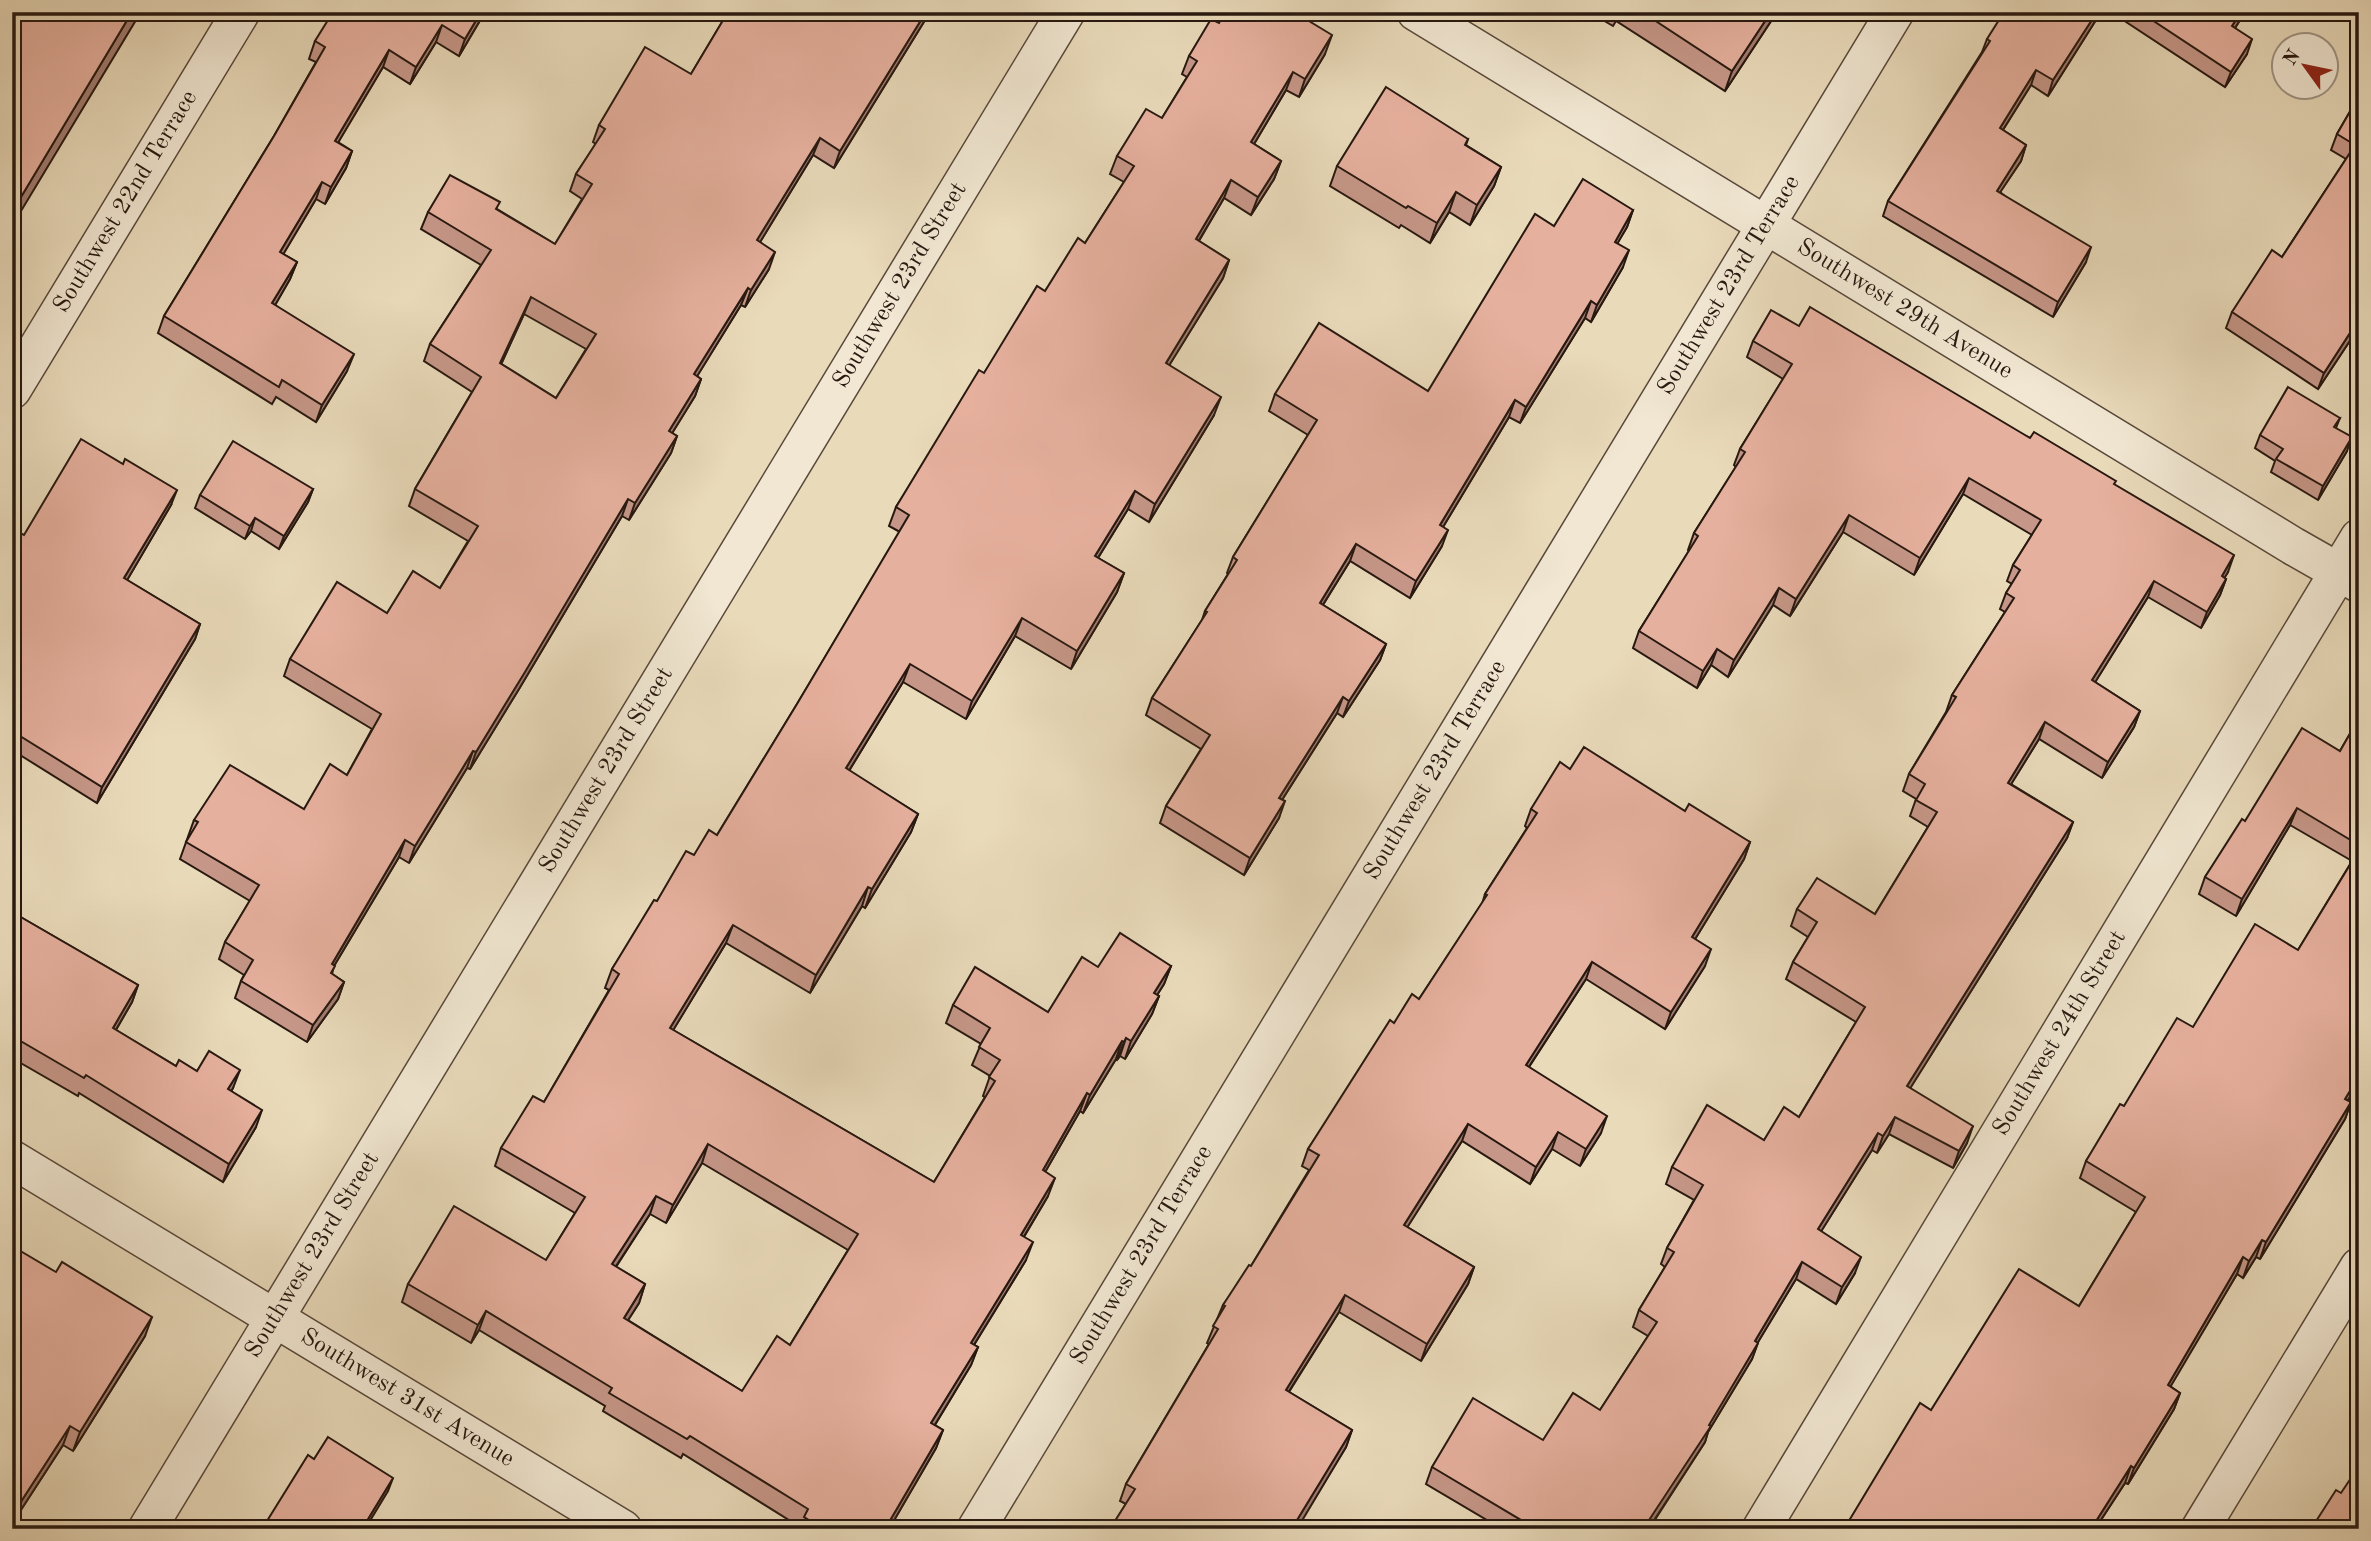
<svg xmlns="http://www.w3.org/2000/svg" width="2371" height="1541" viewBox="0 0 2371 1541" font-family="'Old Standard TT',serif">
	<rect width="100%" height="100%" fill="#e9daba"/>
	<filter id="stains"><feTurbulence type="fractalNoise" baseFrequency=".00286" numOctaves="4"/><feColorMatrix values="0 0 0 0 .2 0 0 0 0 .09 0 0 0 0 .02 0 0 0 .5 -.17"/></filter>
	<radialGradient id="worn" r=".72"><stop offset=".6" stop-color="#630" stop-opacity="0"/><stop offset="1" stop-color="#630" stop-opacity=".3"/></radialGradient>
	<g fill="none" stroke-linecap="round" stroke-linejoin="round">
		<defs>
			<g id="street">
				<path id="s1" d="M1416,12L2293,546L2358,583"/>
				<path id="s2" d="M12,390L241,12"/>
				<path id="s3" d="M12,1159L623,1529"/>
				<path id="s4" d="M147,1529L1066,12"/>
				<path id="s5" d="M976,1529L1895,12"/>
				<path id="s6" d="M1761,1529L2359,538"/>
				<path d="M2200,1529L2359,1267"/>
			</g>
		</defs>
		<!-- street casing -->
		<use href="#street" stroke="#58483a" stroke-width="40"/>
		<!-- street -->
		<use href="#street" stroke="#f1e7d2" stroke-width="37"/>
	</g>
	<!-- wall -->
	<g fill="#c69788" stroke="#271810" stroke-width="2" fill-rule="evenodd">
		<path d="M485,12L459,56L436,42L410,84L383,67L338,142L352,151L346,168L325,204L316,199L283,254L297,262L290,279L275,305L347,371L316,422L276,397L272,404L158,333L164,316L274,136L316,62L309,59L315,41Z"/>
		<path d="M728,12H930L834,168L813,155L760,242L769,269L745,307L741,305L697,376L701,379L695,396L672,433L677,436L671,453L629,520L622,516L519,689L470,769L467,768L409,863L399,857L334,966L332,974L344,982L338,999L307,1042L235,998L241,981L244,975L219,959L225,942L250,901L180,859L194,820L304,809L347,775L372,729L284,676L290,659L440,588L468,541L409,506L415,489L472,392L424,361L430,344L481,265L421,229L428,212L497,209L555,244L582,199L570,191L576,174L596,144L593,142L599,125L691,74ZM524,314L586,349L556,398L501,364Z"/>
		<path d="M1589,12H1777L1725,91L1616,21L1613,26Z"/>
		<path d="M2101,12L2048,96L2031,85L2003,130L2026,145L2021,161L2000,192L2086,262L2053,317L1883,216L1888,201L1982,52L1987,39Z"/>
		<path d="M2111,12H2245L2235,28L2247,54L2225,87Z"/>
		<path d="M1295,13L1325,54L1299,97L1286,90L1254,144L1281,161L1274,179L1251,215L1224,198L1199,241L1229,260L1223,278L1169,365L1214,415L1149,522L1128,509L1098,558L1124,573L1117,592L1071,669L1015,636L966,719L903,682L849,771L918,814L911,832L865,908L862,906L810,993L726,943L673,1030L934,1182L985,1097L983,1096L990,1076L972,1065L981,1044L946,1023L953,1005L1048,1012L1098,967L1171,966L1164,984L1157,995L1159,996L1152,1014L1125,1059L1120,1056L1117,1060L1116,1059L1083,1113L1080,1111L1045,1172L1048,1196L1024,1237L1026,1260L974,1345L978,1347L971,1365L935,1425L943,1430L936,1448L889,1529H799L800,1527L683,1454L681,1458L603,1411L605,1406L479,1330L471,1343L402,1302L408,1284L546,1260L575,1213L495,1166L501,1148L544,1102L609,990L605,988L612,969L657,901L694,855L717,835L797,704L900,532L889,526L896,507L984,373L1045,291L1085,243L1124,182L1110,174L1117,156L1162,118L1187,77L1182,74L1189,56L1219,23ZM702,1163L848,1250L790,1345L742,1391L628,1320L639,1303L645,1284L616,1267L650,1214L666,1223Z"/>
		<path d="M2359,96V327L2318,389L2226,328L2232,312L2282,257L2346,159L2331,150L2337,134Z"/>
		<path d="M1468,139L1466,145L1501,167L1494,186L1470,225L1449,212L1430,243L1401,225L1399,228L1330,186L1337,166Z"/>
		<path d="M1633,210L1627,227L1617,243L1623,267L1591,322L1585,318L1520,423L1509,417L1443,527L1442,546L1410,598L1350,561L1323,605L1386,644L1380,660L1343,717L1337,713L1282,800L1279,818L1244,875L1160,823L1166,806L1201,749L1146,715L1152,698L1202,620L1205,611L1228,574L1227,573L1233,557L1308,435L1269,411L1275,394L1428,391L1554,226Z"/>
		<path d="M1799,326L2030,438L2114,485L2228,572L2224,578L2226,579L2220,595L2201,628L2148,597L2095,682L2140,711L2134,727L2102,778L2039,739L2011,784L2073,822L2067,838L1910,1088L1967,1143L1953,1168L1889,1134L1877,1153L1872,1150L1821,1231L1855,1273L1836,1304L1796,1279L1758,1342L1752,1359L1708,1432L1705,1442L1649,1529H1502L1426,1484L1432,1467L1543,1440L1600,1410L1648,1336L1633,1327L1639,1310L1665,1267L1661,1264L1667,1248L1694,1200L1666,1184L1672,1167L1764,1140L1799,1117L1856,1022L1786,979L1793,962L1808,937L1791,926L1797,909L1875,914L1928,827L1910,816L1916,799L1903,791L1909,774L1946,712L1952,695L2005,612L2000,609L2006,593L2012,584L2007,581L2013,565L2032,535L1963,494L1914,575L1843,532L1790,616L1773,605L1728,677L1711,665L1697,688L1633,648L1639,631L1689,551L1688,550L1694,533L1736,467L1734,465L1740,449L1783,379L1747,357L1753,341Z"/>
		<path d="M2340,418L2336,428L2347,451L2318,500L2271,472L2275,461L2255,448L2260,435Z"/>
		<path d="M313,489L308,502L279,549L251,531L245,539L195,508L200,495Z"/>
		<path d="M171,505L127,580L200,624L195,639L97,803L12,750V542Z"/>
		<path d="M2359,718V1082L2348,1100L2351,1102L2345,1119L2260,1259L2256,1257L2243,1278L2237,1274L2170,1386L2180,1393L2174,1409L2128,1484L2125,1483L2095,1529H1844L1931,1410L2079,1306L2136,1212L2080,1178L2086,1161L2124,1106L2193,1027L2298,950L2352,861L2290,825L2236,916L2199,894L2205,877L2245,821L2340,751Z"/>
		<path d="M1570,769L1685,811L1750,842L1744,859L1695,939L1705,966L1665,1029L1586,979L1529,1067L1601,1133L1580,1166L1552,1149L1530,1184L1462,1141L1407,1227L1474,1267L1468,1284L1421,1361L1339,1312L1289,1392L1352,1430L1346,1447L1300,1522L1299,1529H1110L1126,1504L1120,1501L1126,1484L1209,1344L1207,1343L1223,1305L1251,1266L1309,1170L1302,1166L1308,1149L1394,1023L1419,999L1482,904L1485,894L1527,828L1525,826L1531,809Z"/>
		<path d="M12,912L138,985L132,1002L116,1030L176,1066L197,1071L233,1088L231,1091L256,1127L223,1182L79,1093L78,1096L12,1058Z"/>
		<path d="M12,1246L145,1336L73,1451L63,1445L15,1519L12,1517Z"/>
	</g>
	<!-- shaded-wall -->
	<g fill="#a17b6f" stroke="#271810" stroke-width="2">
		<path d="M132,12H138L136,20L12,226V212Z"/>
		<path d="M481,12H485L459,56L465,39Z"/>
		<path d="M926,12H930L834,168L840,151Z"/>
		<path d="M1771,12H1777L1725,91L1732,71Z"/>
		<path d="M2097,12H2101L2048,96L2053,80Z"/>
		<path d="M2241,12H2245L2227,41L2232,26Z"/>
		<path d="M442,25L436,42L410,84L416,67Z"/>
		<path d="M1332,35L1325,54L1299,97L1305,79Z"/>
		<path d="M2252,39L2247,54L2225,87L2231,72Z"/>
		<path d="M389,50L383,67L329,158L335,141Z"/>
		<path d="M2036,70L2031,85L1994,144L2000,128Z"/>
		<path d="M1293,72L1286,90L1244,161L1251,142Z"/>
		<path d="M820,138L813,155L751,257L757,240Z"/>
		<path d="M2026,145L2021,161L1991,206L1997,191Z"/>
		<path d="M352,151L346,168L325,204L331,187Z"/>
		<path d="M1281,161L1274,179L1251,215L1258,197Z"/>
		<path d="M1501,167L1494,186L1470,225L1477,205Z"/>
		<path d="M1231,180L1224,198L1189,257L1196,239Z"/>
		<path d="M322,182L316,199L274,270L280,252Z"/>
		<path d="M1456,192L1449,212L1430,243L1437,223Z"/>
		<path d="M1633,210L1627,227L1609,258L1615,242Z"/>
		<path d="M2091,247L2086,262L2053,317L2058,302Z"/>
		<path d="M1629,250L1623,267L1591,322L1597,305Z"/>
		<path d="M775,252L769,269L745,307L751,290Z"/>
		<path d="M1229,260L1223,278L1159,382L1166,363Z"/>
		<path d="M297,262L290,279L266,321L272,303Z"/>
		<path d="M748,288L741,305L688,391L694,374Z"/>
		<path d="M531,297L524,314L494,380L500,363Z"/>
		<path d="M1591,301L1585,318L1520,423L1526,407Z"/>
		<path d="M2359,319V327L2318,389L2324,373Z"/>
		<path d="M354,354L347,371L316,422L322,405Z"/>
		<path d="M701,379L695,396L663,448L669,431Z"/>
		<path d="M1221,397L1214,415L1149,522L1155,504Z"/>
		<path d="M1515,400L1509,417L1434,542L1440,525Z"/>
		<path d="M677,436L671,453L629,520L635,503Z"/>
		<path d="M2352,437L2347,451L2318,500L2323,486Z"/>
		<path d="M1969,478L1963,494L1914,575L1920,558Z"/>
		<path d="M313,489L308,502L279,549L284,536Z"/>
		<path d="M177,490L171,505L119,594L124,578Z"/>
		<path d="M1135,491L1128,509L1088,574L1095,556Z"/>
		<path d="M628,499L622,516L519,689L470,769L476,752Z"/>
		<path d="M1849,515L1843,532L1790,616L1796,599Z"/>
		<path d="M255,518L251,531L245,539L250,526Z"/>
		<path d="M1448,530L1442,546L1410,598L1416,581Z"/>
		<path d="M1356,544L1350,561L1314,619L1320,603Z"/>
		<path d="M2234,555L2228,572L2216,592L2222,576Z"/>
		<path d="M1124,573L1117,592L1071,669L1077,651Z"/>
		<path d="M2226,579L2220,595L2201,628L2207,612Z"/>
		<path d="M2154,581L2148,597L2086,697L2092,680Z"/>
		<path d="M1779,588L1773,605L1728,677L1734,660Z"/>
		<path d="M1022,618L1015,636L966,719L972,701Z"/>
		<path d="M200,624L195,639L97,803L102,787Z"/>
		<path d="M1386,644L1380,660L1343,717L1349,701Z"/>
		<path d="M1717,649L1711,665L1697,688L1703,671Z"/>
		<path d="M910,664L903,682L839,787L846,768Z"/>
		<path d="M1343,697L1337,713L1273,814L1279,798Z"/>
		<path d="M2140,711L2134,727L2102,778L2108,762Z"/>
		<path d="M2045,722L2039,739L2002,799L2008,783Z"/>
		<path d="M473,751L467,768L409,863L415,846Z"/>
		<path d="M1285,801L1279,818L1244,875L1250,858Z"/>
		<path d="M2297,808L2290,825L2236,916L2242,899Z"/>
		<path d="M918,814L911,832L865,908L872,889Z"/>
		<path d="M2073,822L2067,838L1901,1103L1907,1086Z"/>
		<path d="M405,840L399,857L325,981L332,964Z"/>
		<path d="M1750,842L1744,859L1686,954L1692,937Z"/>
		<path d="M868,887L862,906L810,993L816,975Z"/>
		<path d="M733,925L726,943L663,1047L670,1028Z"/>
		<path d="M1711,949L1705,966L1665,1029L1671,1012Z"/>
		<path d="M1592,962L1586,979L1519,1082L1526,1065Z"/>
		<path d="M1171,966L1164,984L1147,1011L1154,993Z"/>
		<path d="M344,982L338,999L307,1042L313,1025Z"/>
		<path d="M138,985L132,1002L107,1045L113,1028Z"/>
		<path d="M1159,996L1152,1014L1125,1059L1131,1041Z"/>
		<path d="M1126,1038L1120,1056L1117,1060L1124,1042Z"/>
		<path d="M1122,1041L1116,1059L1083,1113L1090,1095Z"/>
		<path d="M240,1070L233,1088L222,1107L228,1089Z"/>
		<path d="M2359,1076V1082L2339,1115L2345,1099Z"/>
		<path d="M1087,1093L1080,1111L1036,1188L1043,1170Z"/>
		<path d="M2351,1102L2345,1119L2260,1259L2266,1242Z"/>
		<path d="M262,1110L256,1127L223,1182L229,1164Z"/>
		<path d="M1607,1116L1601,1133L1580,1166L1586,1149Z"/>
		<path d="M1895,1117L1889,1134L1877,1153L1883,1136Z"/>
		<path d="M1468,1124L1462,1141L1398,1242L1404,1225Z"/>
		<path d="M1973,1126L1967,1143L1953,1168L1959,1151Z"/>
		<path d="M1558,1132L1552,1149L1530,1184L1536,1167Z"/>
		<path d="M1878,1133L1872,1150L1812,1246L1818,1229Z"/>
		<path d="M708,1144L702,1163L666,1223L673,1205Z"/>
		<path d="M1055,1178L1048,1196L1014,1253L1021,1235Z"/>
		<path d="M656,1196L650,1214L605,1283L612,1264Z"/>
		<path d="M2262,1240L2256,1257L2243,1278L2249,1261Z"/>
		<path d="M1033,1242L1026,1260L964,1361L971,1343Z"/>
		<path d="M1861,1257L1855,1273L1836,1304L1842,1287Z"/>
		<path d="M2243,1257L2237,1274L2162,1401L2168,1385Z"/>
		<path d="M1802,1262L1796,1279L1749,1357L1755,1341Z"/>
		<path d="M1474,1267L1468,1284L1421,1361L1427,1344Z"/>
		<path d="M645,1284L639,1303L618,1336L624,1318Z"/>
		<path d="M1345,1295L1339,1312L1279,1407L1286,1390Z"/>
		<path d="M486,1311L479,1330L471,1343L478,1325Z"/>
		<path d="M152,1317L145,1336L73,1451L80,1432Z"/>
		<path d="M1758,1343L1752,1359L1708,1432L1705,1442L1649,1528L1646,1529L1649,1520Z"/>
		<path d="M978,1347L971,1365L925,1441L931,1423Z"/>
		<path d="M2180,1393L2174,1409L2128,1484L2134,1468Z"/>
		<path d="M70,1426L63,1445L15,1519L22,1500Z"/>
		<path d="M943,1430L936,1448L889,1529H885Z"/>
		<path d="M1352,1430L1346,1447L1297,1529V1520Z"/>
		<path d="M2131,1466L2125,1483L2095,1529H2091Z"/>
		<path d="M393,1478L388,1491L365,1529H362Z"/>
		<path d="M19,1498L12,1517V1509Z"/>
	</g>
	<!-- building -->
	<g fill="#e6b09e" stroke="#271810" stroke-width="2" fill-rule="evenodd">
		<path d="M12,12H132L12,212Z"/>
		<path d="M333,12H481L465,39L442,25L416,67L389,50L335,141L352,151L331,187L322,182L280,252L297,262L272,303L354,354L322,405L282,380L279,387L164,316L274,136L325,47L315,41Z"/>
		<path d="M728,12H926L840,151L820,138L757,240L775,252L751,290L748,288L694,374L701,379L669,431L677,436L635,503L628,499L525,672L476,752L473,751L415,846L405,840L332,964L335,966L331,973L344,982L313,1025L241,981L253,960L225,942L259,885L186,842L198,822L194,820L230,765L304,809L330,764L347,775L381,714L290,659L337,582L387,613L413,571L440,588L478,526L415,489L481,377L430,344L491,250L428,212L450,175L500,202L496,209L555,244L592,184L576,174L605,129L599,125L645,47L691,74ZM531,297L596,334L556,398L500,363Z"/>
		<path d="M1225,12H1294L1332,35L1305,79L1293,72L1251,142L1281,161L1258,197L1231,180L1196,239L1229,260L1166,363L1221,397L1155,504L1135,491L1095,556L1124,573L1077,651L1022,618L972,701L910,664L846,768L918,814L872,889L868,887L816,975L733,925L670,1028L934,1182L995,1081L989,1077L1000,1060L979,1047L990,1028L953,1005L975,967L1048,1012L1082,957L1098,967L1120,933L1171,966L1154,993L1159,996L1131,1041L1126,1038L1124,1042L1122,1041L1090,1095L1087,1093L1043,1170L1055,1178L1021,1235L1033,1242L971,1343L978,1347L931,1423L943,1430L885,1529H824L804,1517L808,1509L690,1436L687,1439L609,1393L612,1388L486,1311L478,1325L408,1284L454,1206L546,1260L585,1197L501,1148L533,1096L544,1102L619,974L612,969L654,900L657,901L686,851L694,855L709,830L717,835L797,704L909,515L896,507L979,370L984,373L1037,286L1045,291L1078,238L1085,243L1134,166L1117,156L1146,109L1162,118L1197,61L1189,56L1211,19L1219,23ZM708,1144L858,1234L790,1345L777,1336L742,1391L624,1318L645,1284L612,1264L656,1196L673,1205Z"/>
		<path d="M1642,12H1771L1732,71Z"/>
		<path d="M2004,12H2097L2053,80L2036,70L2000,128L2026,145L1997,191L2091,247L2058,302L1888,201L1990,41L1987,39Z"/>
		<path d="M2140,12H2241L2232,26L2252,39L2231,72Z"/>
		<path d="M1386,87L1468,139L1465,145L1501,167L1477,205L1456,192L1437,223L1408,206L1406,208L1337,166Z"/>
		<path d="M2359,96V319L2324,373L2232,312L2272,250L2282,257L2355,145L2337,134Z"/>
		<path d="M1583,179L1633,210L1615,242L1629,250L1597,305L1591,301L1526,407L1515,400L1440,525L1448,530L1416,581L1356,544L1320,603L1386,644L1349,701L1343,697L1279,798L1285,801L1250,858L1166,806L1210,735L1152,698L1207,612L1205,611L1237,560L1233,557L1317,420L1275,394L1319,323L1428,391L1535,214L1554,226Z"/>
		<path d="M1810,307L2030,438L2034,432L2116,481L2114,484L2234,555L2222,576L2226,579L2207,612L2154,581L2092,680L2140,711L2108,762L2045,722L2008,783L2073,822L1907,1086L1973,1126L1959,1151L1895,1117L1883,1136L1878,1133L1818,1229L1861,1257L1842,1287L1802,1262L1755,1341L1758,1343L1709,1425L1711,1426L1649,1520L1651,1521L1647,1529H1536L1432,1467L1473,1398L1543,1440L1573,1393L1600,1410L1657,1322L1639,1310L1674,1252L1667,1248L1703,1185L1672,1167L1707,1105L1764,1140L1784,1107L1799,1117L1865,1007L1793,962L1817,922L1797,909L1817,878L1875,914L1937,812L1916,800L1925,784L1909,774L1956,697L1952,695L2014,598L2006,593L2020,570L2013,565L2041,520L1969,478L1920,558L1849,515L1796,599L1779,588L1734,660L1717,649L1703,671L1639,631L1698,536L1694,533L1745,452L1740,449L1792,364L1753,341L1771,310L1799,326Z"/>
		<path d="M2288,387L2340,418L2334,427L2352,437L2323,486L2276,459L2283,449L2260,435Z"/>
		<path d="M81,439L123,464L125,459L177,490L124,578L200,624L102,787L12,731V542L18,532L24,535Z"/>
		<path d="M233,441L313,489L284,536L255,518L250,526L200,495Z"/>
		<path d="M2359,718V845L2297,808L2242,899L2205,877L2242,819L2245,821L2302,728L2340,751Z"/>
		<path d="M1584,747L1685,811L1689,804L1750,842L1692,937L1711,949L1671,1012L1592,962L1526,1065L1607,1116L1586,1149L1558,1132L1536,1167L1468,1124L1404,1225L1474,1267L1427,1344L1345,1295L1286,1390L1352,1430L1297,1520L1301,1522L1297,1529H1110L1135,1489L1126,1484L1218,1329L1213,1326L1225,1306L1223,1305L1249,1265L1251,1266L1319,1155L1308,1149L1390,1020L1394,1023L1412,994L1419,999L1487,895L1485,894L1537,813L1531,809L1560,762L1570,769Z"/>
		<path d="M2359,850V1076L2345,1099L2351,1102L2266,1242L2262,1240L2249,1261L2243,1257L2168,1385L2180,1393L2134,1468L2131,1466L2091,1529H1844L1920,1403L1931,1410L2019,1269L2079,1306L2145,1197L2086,1161L2120,1104L2124,1106L2177,1018L2193,1027L2255,924L2298,950Z"/>
		<path d="M12,912L138,985L113,1028L176,1066L179,1060L197,1071L209,1051L240,1070L228,1089L262,1110L229,1164L86,1075L84,1078L12,1036Z"/>
		<path d="M12,1246L56,1272L62,1262L152,1317L80,1432L70,1426L22,1500L19,1498L12,1509Z"/>
		<path d="M328,1437L393,1478L362,1529H262L308,1455L314,1459Z"/>
		<path d="M2359,1466V1529H2311L2336,1490L2341,1493Z"/>
	</g>
	<g text-anchor="middle" dominant-baseline="central" stroke-width="6" stroke-linejoin="round" paint-order="stroke">
		<!-- street labels -->
		<g font-size="24" fill="#271810" stroke="#f1e7d2">
			<text stroke="none"><textPath href="#s2" startOffset="220">Southwest 22nd Terrace</textPath></text>
			<text stroke="none"><textPath href="#s4" startOffset="1454">Southwest 23rd Street</textPath></text>
			<text stroke="none"><textPath href="#s5" startOffset="1454">Southwest 23rd Terrace</textPath></text>
			<text stroke="none"><textPath href="#s1" startOffset="572">Southwest 29th Avenue</textPath></text>
			<text stroke="none"><textPath href="#s5" startOffset="887">Southwest 23rd Terrace</textPath></text>
			<text stroke="none"><textPath href="#s4" startOffset="887">Southwest 23rd Street</textPath></text>
			<text stroke="none"><textPath href="#s6" startOffset="579">Southwest 24th Street</textPath></text>
			<text stroke="none"><textPath href="#s5" startOffset="320">Southwest 23rd Terrace</textPath></text>
			<text stroke="none"><textPath href="#s4" startOffset="320">Southwest 23rd Street</textPath></text>
			<text stroke="none"><textPath href="#s3" startOffset="462">Southwest 31st Avenue</textPath></text>
		</g>
	</g>
	<!-- margin -->
	<rect width="2371" height="1541" fill="none" stroke="#e9daba" stroke-width="42"/>
	<rect x="14" y="14" width="2343" height="1513" fill="none" stroke="#271810" stroke-width="3.5"/>
	<rect x="21" y="21" width="2329" height="1499" fill="none" stroke="#271810" stroke-width="2"/>
	<!-- north arrow -->
	<g transform="translate(2305 66) rotate(303)"><circle r="33" fill="#f1e7d2" stroke="#a09484" stroke-width="2"/>
	<path d="M0-5L12 26L0 18L-12 26Z" fill="#8f2418"/>
	<text y="-10" font-size="19" font-weight="bold" text-anchor="middle" fill="#271810">N</text>
	</g>
	<rect width="100%" height="100%" filter="url(#stains)"/>
	<rect width="100%" height="100%" fill="url(#worn)"/>
</svg>
